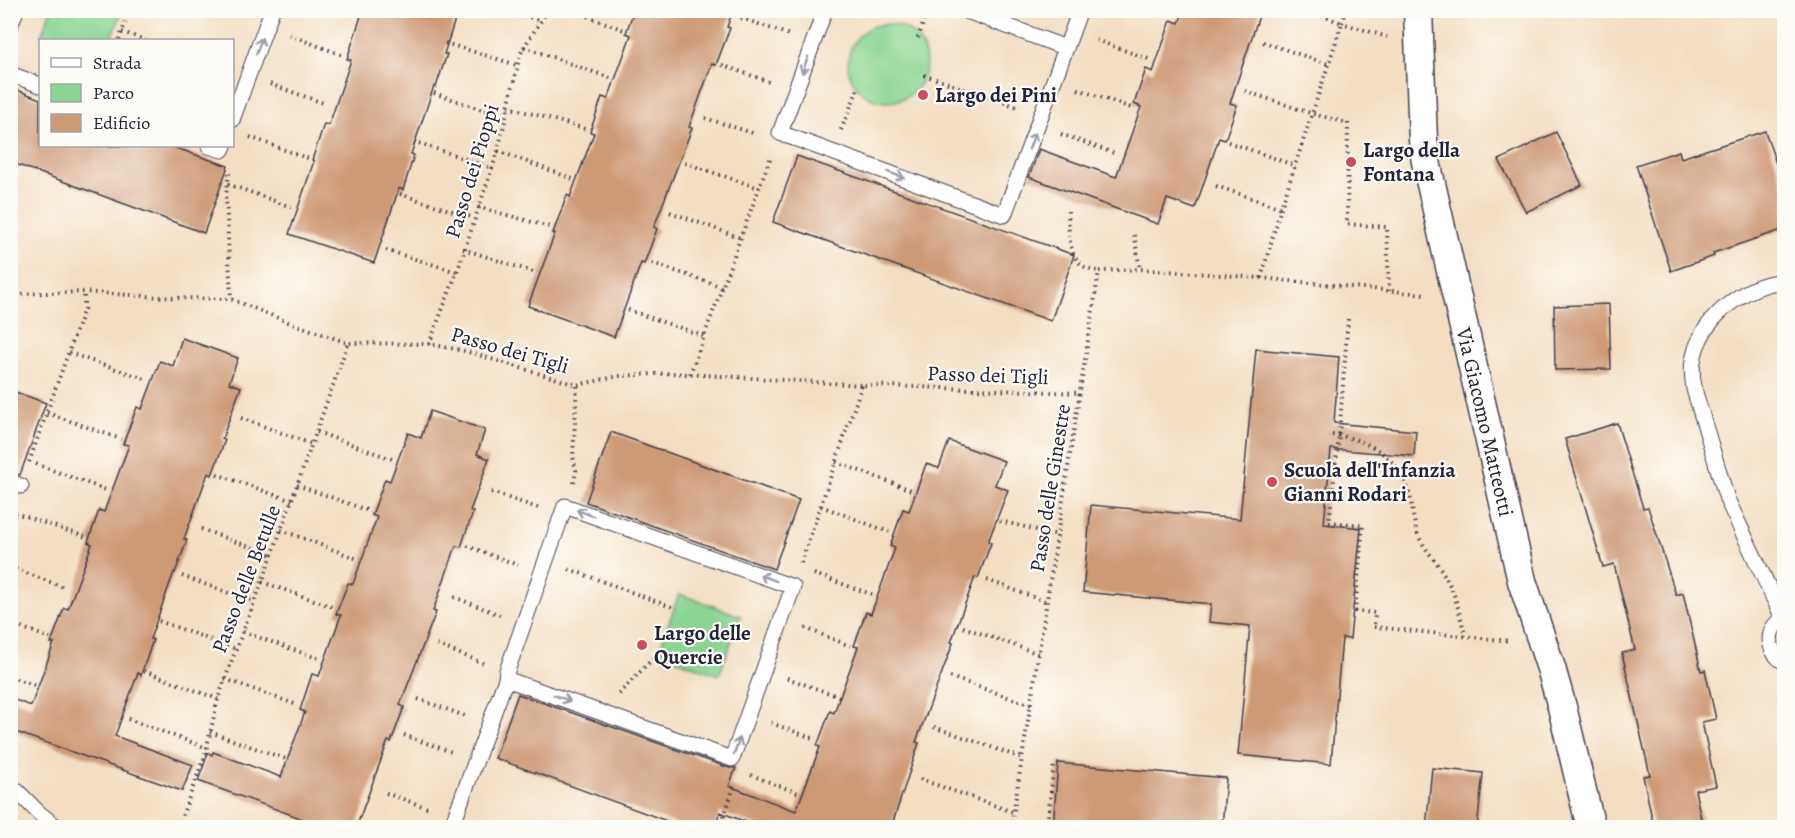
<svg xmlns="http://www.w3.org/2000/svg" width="1795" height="838" viewBox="0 0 1795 838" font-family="Alegreya,serif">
	<rect width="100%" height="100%" fill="#fdfcf7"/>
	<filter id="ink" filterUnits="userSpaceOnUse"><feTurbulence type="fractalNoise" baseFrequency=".0167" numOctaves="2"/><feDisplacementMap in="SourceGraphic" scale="12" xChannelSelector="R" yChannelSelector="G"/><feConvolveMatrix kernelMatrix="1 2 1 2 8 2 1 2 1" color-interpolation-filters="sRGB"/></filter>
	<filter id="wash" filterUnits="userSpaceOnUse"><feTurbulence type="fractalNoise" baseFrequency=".008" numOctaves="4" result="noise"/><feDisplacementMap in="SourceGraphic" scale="24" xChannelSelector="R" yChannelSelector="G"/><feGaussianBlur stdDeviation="1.35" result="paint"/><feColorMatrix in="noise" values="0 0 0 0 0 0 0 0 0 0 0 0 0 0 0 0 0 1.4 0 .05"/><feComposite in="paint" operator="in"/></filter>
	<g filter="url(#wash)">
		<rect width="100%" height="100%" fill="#f3dec2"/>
		<!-- green -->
		<g fill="#8ad592" stroke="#567c66" stroke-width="1.5">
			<path d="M51,10H122V11L111,40H54L41,36Z"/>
			<circle cx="887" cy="63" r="39"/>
			<path d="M679,594L741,616L719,675L658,653Z"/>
		</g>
		<g id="blocks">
			<!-- building -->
			<g fill="#ce9975">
				<path d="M363,10H458L444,54H447L436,87L434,86L411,154L414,155L403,190L399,188L374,263L289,234L314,161L312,160L324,124L329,125L351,60L347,59Z"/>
				<path d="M634,10H733L727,27L730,28L716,65L712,64L689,127L692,128L654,227L657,229L644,264L641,263L614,337L528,306L555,233H553L567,195L570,197L594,133L590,132L602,97L608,99L631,35L626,33Z"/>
				<path d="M1184,10H1261L1230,103L1237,105L1225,140L1219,138L1195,209L1167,199L1158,224L1029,177L1039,149L1116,177L1141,107L1134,104L1146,69L1153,72L1171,20L1179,23Z"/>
				<path d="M10,87L40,99V146H170L228,166L204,233L10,162Z"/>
				<path d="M1765,131L1785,190V229L1713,253L1714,256L1671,271L1636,165L1679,151L1681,158Z"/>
				<path d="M1556,132L1582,185L1526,212L1499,160Z"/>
				<path d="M797,156L1074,255L1051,321L773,222Z"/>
				<path d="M1609,304L1611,369L1555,370L1554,306Z"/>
				<path d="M182,338L238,358L229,383L241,387L222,439L225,440L212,475L208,473L184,539L187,540L175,573L174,572L150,639L153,640L141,675L138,673L115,736L193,765L182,791L10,730V698L31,706L54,643H51L64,608L68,609L92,544L88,542L99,510L104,512L129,445L123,444L137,407L142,409L160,361L173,366Z"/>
				<path d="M1256,349L1339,357L1334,423L1416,431L1414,456L1331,449L1324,524L1361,528L1350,639L1342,638L1331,764L1238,755L1250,626L1209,622L1211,604L1083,592L1091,505L1240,519Z"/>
				<path d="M10,390L46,403L20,475L10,473Z"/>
				<path d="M430,411L485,430L477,454L489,459L470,511L473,512L461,547L456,546L433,611L436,612L400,705L404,707L391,742L388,741L356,828H328L198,781L208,753L212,755L213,752L281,777L305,712L300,710L312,674L319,676L341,615L336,614L348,583L353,584L377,517L372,515L385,479L390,481L408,433L421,438Z"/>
				<path d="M1617,423L1643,508L1648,507L1676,595L1683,593L1701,671L1705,670L1716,719L1702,722L1716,786L1695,790L1703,828H1654L1643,776L1650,775L1622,653L1635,650L1614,564L1603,567L1565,439Z"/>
				<path d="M611,432L799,500L774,569L586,502Z"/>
				<path d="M949,441L1004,461L995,485L1008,490L988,542L991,543L978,578L975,577L951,642L953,643L916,742L919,743L891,828H762L720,812L714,828H686L495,758L518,694L729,768H736L729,786L796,811L820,747L817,746L830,711L834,713L858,647L854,646L866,612L871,614L895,548L890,546L903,509L909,511L926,464L939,468Z"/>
				<path d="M1058,763L1226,778L1222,828H1053Z"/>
				<path d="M1432,768L1483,773L1477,828H1426Z"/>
			</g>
		</g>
	</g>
	<g filter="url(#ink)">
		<use href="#blocks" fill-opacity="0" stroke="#413e4f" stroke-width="1.5"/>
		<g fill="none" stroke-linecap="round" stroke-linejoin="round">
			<defs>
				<g id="service">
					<path d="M825,10L780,133L1004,215L1066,48L964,10"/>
					<path d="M10,26L16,10"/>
					<path d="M1066,48L1080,10"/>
					<path d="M10,74L40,85"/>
					<path d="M232,120L272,10"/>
					<path d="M209,146L222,150L224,146"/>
					<path d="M10,482L21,486"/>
					<path d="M1783,618L1727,499L1694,389C1693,380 1691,371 1693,361C1700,319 1743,285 1784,281"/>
					<path d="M1784,618C1765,628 1766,651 1784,662"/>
					<path d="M10,784L40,814L58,828"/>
					<path d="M451,828L506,679L507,671L565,506L793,587L732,759L506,679"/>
				</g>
				<path id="minor" d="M1418,10L1423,140L1426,162L1522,581L1551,668L1562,707L1591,828"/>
			</defs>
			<!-- service casing -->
			<use href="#service" stroke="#413e4f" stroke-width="17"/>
			<!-- minor casing -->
			<use href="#minor" stroke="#413e4f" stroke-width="31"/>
			<!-- path -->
			<g stroke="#413e4f" stroke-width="4" stroke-dasharray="1.5 4.5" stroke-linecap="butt">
				<path d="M360,10L361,11"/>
				<path d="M507,10L541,21"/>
				<path d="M571,10L624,30"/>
				<path d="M1346,10L1342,23L1387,37"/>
				<path d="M741,18L790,35"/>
				<path d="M122,32L145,40"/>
				<path d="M289,35L345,56"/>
				<path d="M918,38L928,10"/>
				<path d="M119,40L130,10"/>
				<path d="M1096,40L1151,60"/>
				<path d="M1263,42L1328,64"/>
				<path d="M445,43L517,65"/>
				<path d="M524,47L610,78"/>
				<path d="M722,65L772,83"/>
				<path d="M924,75L1018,107"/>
				<path d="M270,84L326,104"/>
				<path d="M1078,89L1131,108"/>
				<path d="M1245,91L1313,114L1348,123L1347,224L1387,227L1389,291"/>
				<path d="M434,93L505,118"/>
				<path d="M508,107L586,129"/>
				<path d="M705,118L756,134"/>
				<path d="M841,130L858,89"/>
				<path d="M1061,134L1116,154"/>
				<path d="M250,137L309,159"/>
				<path d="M1228,142L1296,166"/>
				<path d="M419,143L492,168"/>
				<path d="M498,151L573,179"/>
				<path d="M685,163L759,188"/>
				<path d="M229,173L226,196L231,299"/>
				<path d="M228,184L291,207"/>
				<path d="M1216,186L1281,208"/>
				<path d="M400,194L474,218"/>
				<path d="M478,207L550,227"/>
				<path d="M1068,211C1069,228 1067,258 1085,267C1089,269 1094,270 1099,271"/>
				<path d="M670,212L741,238"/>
				<path d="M1134,235L1140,269"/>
				<path d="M463,249L533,272"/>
				<path d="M386,250L457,272"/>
				<path d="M652,263L722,287"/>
				<path d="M1261,278L1281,208L1342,23L1306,10"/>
				<path d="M10,294L84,292L176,298L231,299L288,322L348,343L429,344L465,351L577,385L619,376L672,373L862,385L1080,393"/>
				<path d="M628,310L704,336"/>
				<path d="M1348,319L1339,436L1329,522L1363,525L1355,611L1375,613L1374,627"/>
				<path d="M429,344L457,272L498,151L520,55L524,47L548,10"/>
				<path d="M69,353L145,379"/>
				<path d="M690,374L771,156"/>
				<path d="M47,413L121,439"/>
				<path d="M241,418L312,444"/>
				<path d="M317,432L395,460"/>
				<path d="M1332,435C1369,438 1401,459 1410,496C1413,510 1413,524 1419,537C1425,549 1435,560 1442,571C1455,591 1460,614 1465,636"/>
				<path d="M29,462L84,309V292"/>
				<path d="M836,462L914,491"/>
				<path d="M36,464L106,490"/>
				<path d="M217,474L292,501"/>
				<path d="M574,483L576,470L573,457L577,385"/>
				<path d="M297,485L369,511"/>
				<path d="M491,492L538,508"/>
				<path d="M821,506L889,532"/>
				<path d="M15,513L86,537"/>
				<path d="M1000,521L1058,535"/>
				<path d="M201,529L272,555"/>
				<path d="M281,530L358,559"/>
				<path d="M467,546L518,565"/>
				<path d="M801,563L862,385"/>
				<path d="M10,567L66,588"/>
				<path d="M569,569L674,608"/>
				<path d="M814,574L874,595"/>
				<path d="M182,576L254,602"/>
				<path d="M987,580L1047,602"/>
				<path d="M262,582L333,607"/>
				<path d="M454,597L500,615"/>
				<path d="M159,621L236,649"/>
				<path d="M10,623L50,638"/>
				<path d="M963,627L1039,654"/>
				<path d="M1374,627L1510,641"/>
				<path d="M805,628L850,646"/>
				<path d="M243,632L320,659"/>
				<path d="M437,645L483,663"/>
				<path d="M144,671L218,699"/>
				<path d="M10,677L34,685"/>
				<path d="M950,677L1031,705"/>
				<path d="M787,678L840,697"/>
				<path d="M225,679L297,705"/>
				<path d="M619,694L658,653"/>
				<path d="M418,699L465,716"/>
				<path d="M128,719L207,748"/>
				<path d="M771,723L815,739"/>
				<path d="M934,727L1022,758"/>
				<path d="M210,732L286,759"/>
				<path d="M404,735L452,752"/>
				<path d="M751,775L798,793"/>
				<path d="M920,779L1013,812"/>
				<path d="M386,793L431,809"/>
				<path d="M178,827L205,755L218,699L230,665L267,569L348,343"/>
				<path d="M720,828L735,784"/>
				<path d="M1011,828L1099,271L1140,269L1261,278L1424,294"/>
				<path d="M1047,828L1054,763"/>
			</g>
			<!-- service -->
			<use href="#service" stroke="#fff" stroke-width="15"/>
			<!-- minor -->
			<use href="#minor" stroke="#fff" stroke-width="28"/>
		</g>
		<!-- one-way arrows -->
		<defs><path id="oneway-shaft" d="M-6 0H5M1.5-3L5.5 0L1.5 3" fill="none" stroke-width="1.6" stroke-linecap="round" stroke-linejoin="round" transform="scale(1.5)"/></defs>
		<g stroke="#9c9ca7">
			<use href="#oneway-shaft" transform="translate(259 46) rotate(-70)"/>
			<use href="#oneway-shaft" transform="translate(805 65) rotate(110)"/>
			<use href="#oneway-shaft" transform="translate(1032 141) rotate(-70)"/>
			<use href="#oneway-shaft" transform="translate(896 175) rotate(20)"/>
			<use href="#oneway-shaft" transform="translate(585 513) rotate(-160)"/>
			<use href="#oneway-shaft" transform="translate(768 578) rotate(-160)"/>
			<use href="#oneway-shaft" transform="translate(562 698) rotate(20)"/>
			<use href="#oneway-shaft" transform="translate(737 746) rotate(-71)"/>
		</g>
	</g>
	<!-- markers -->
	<g fill="#d1495b" stroke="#fdfcf7" stroke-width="2">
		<circle cx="923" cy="95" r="6"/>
		<circle cx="1351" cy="162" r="6"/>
		<circle cx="1272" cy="482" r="6"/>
		<circle cx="642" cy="645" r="6"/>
	</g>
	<g text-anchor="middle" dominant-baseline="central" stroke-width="4.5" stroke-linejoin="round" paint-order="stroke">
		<!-- poi labels -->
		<g font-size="21" font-weight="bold" fill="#22223b" stroke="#fdfcf7" text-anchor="start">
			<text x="935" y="95">Largo dei Pini</text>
			<text x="1363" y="150">Largo della<tspan x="1363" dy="24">Fontana</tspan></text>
			<text x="1284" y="470">Scuola dell'Infanzia<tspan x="1284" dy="24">Gianni Rodari</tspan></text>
			<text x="654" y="633">Largo delle<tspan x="654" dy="24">Quercie</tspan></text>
		</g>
		<!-- street labels -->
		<g font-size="21" fill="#22223b" stroke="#fdfcf7">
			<text transform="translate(472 171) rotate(-73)">Passo dei Pioppi</text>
			<text transform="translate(510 350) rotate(16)">Passo dei Tigli</text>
			<text transform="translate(988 375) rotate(2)">Passo dei Tigli</text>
			<text transform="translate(1485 422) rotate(77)">Via Giacomo Matteotti</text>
			<text transform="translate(1050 488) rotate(-81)">Passo delle Ginestre</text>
			<text transform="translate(246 579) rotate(-69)">Passo delle Betulle</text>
		</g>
	</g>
	<!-- margin -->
	<rect width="1795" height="838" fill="none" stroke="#fdfcf7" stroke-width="36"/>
	<!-- legend -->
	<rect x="39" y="39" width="195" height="108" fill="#fdfcf7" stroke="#a5a5ac" stroke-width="1.5"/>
	<rect x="51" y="58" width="30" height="9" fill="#ffffff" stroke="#a5a5ac" stroke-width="1.5"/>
	<text x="93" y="69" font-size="18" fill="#22223b">Strada</text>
	<rect x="51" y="84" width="30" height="18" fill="#8ad592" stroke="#a5a5ac" stroke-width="1.5"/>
	<text x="93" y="99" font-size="18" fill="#22223b">Parco</text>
	<rect x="51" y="114" width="30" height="18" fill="#ce9975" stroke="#a5a5ac" stroke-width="1.5"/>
	<text x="93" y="129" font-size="18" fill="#22223b">Edificio</text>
</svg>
